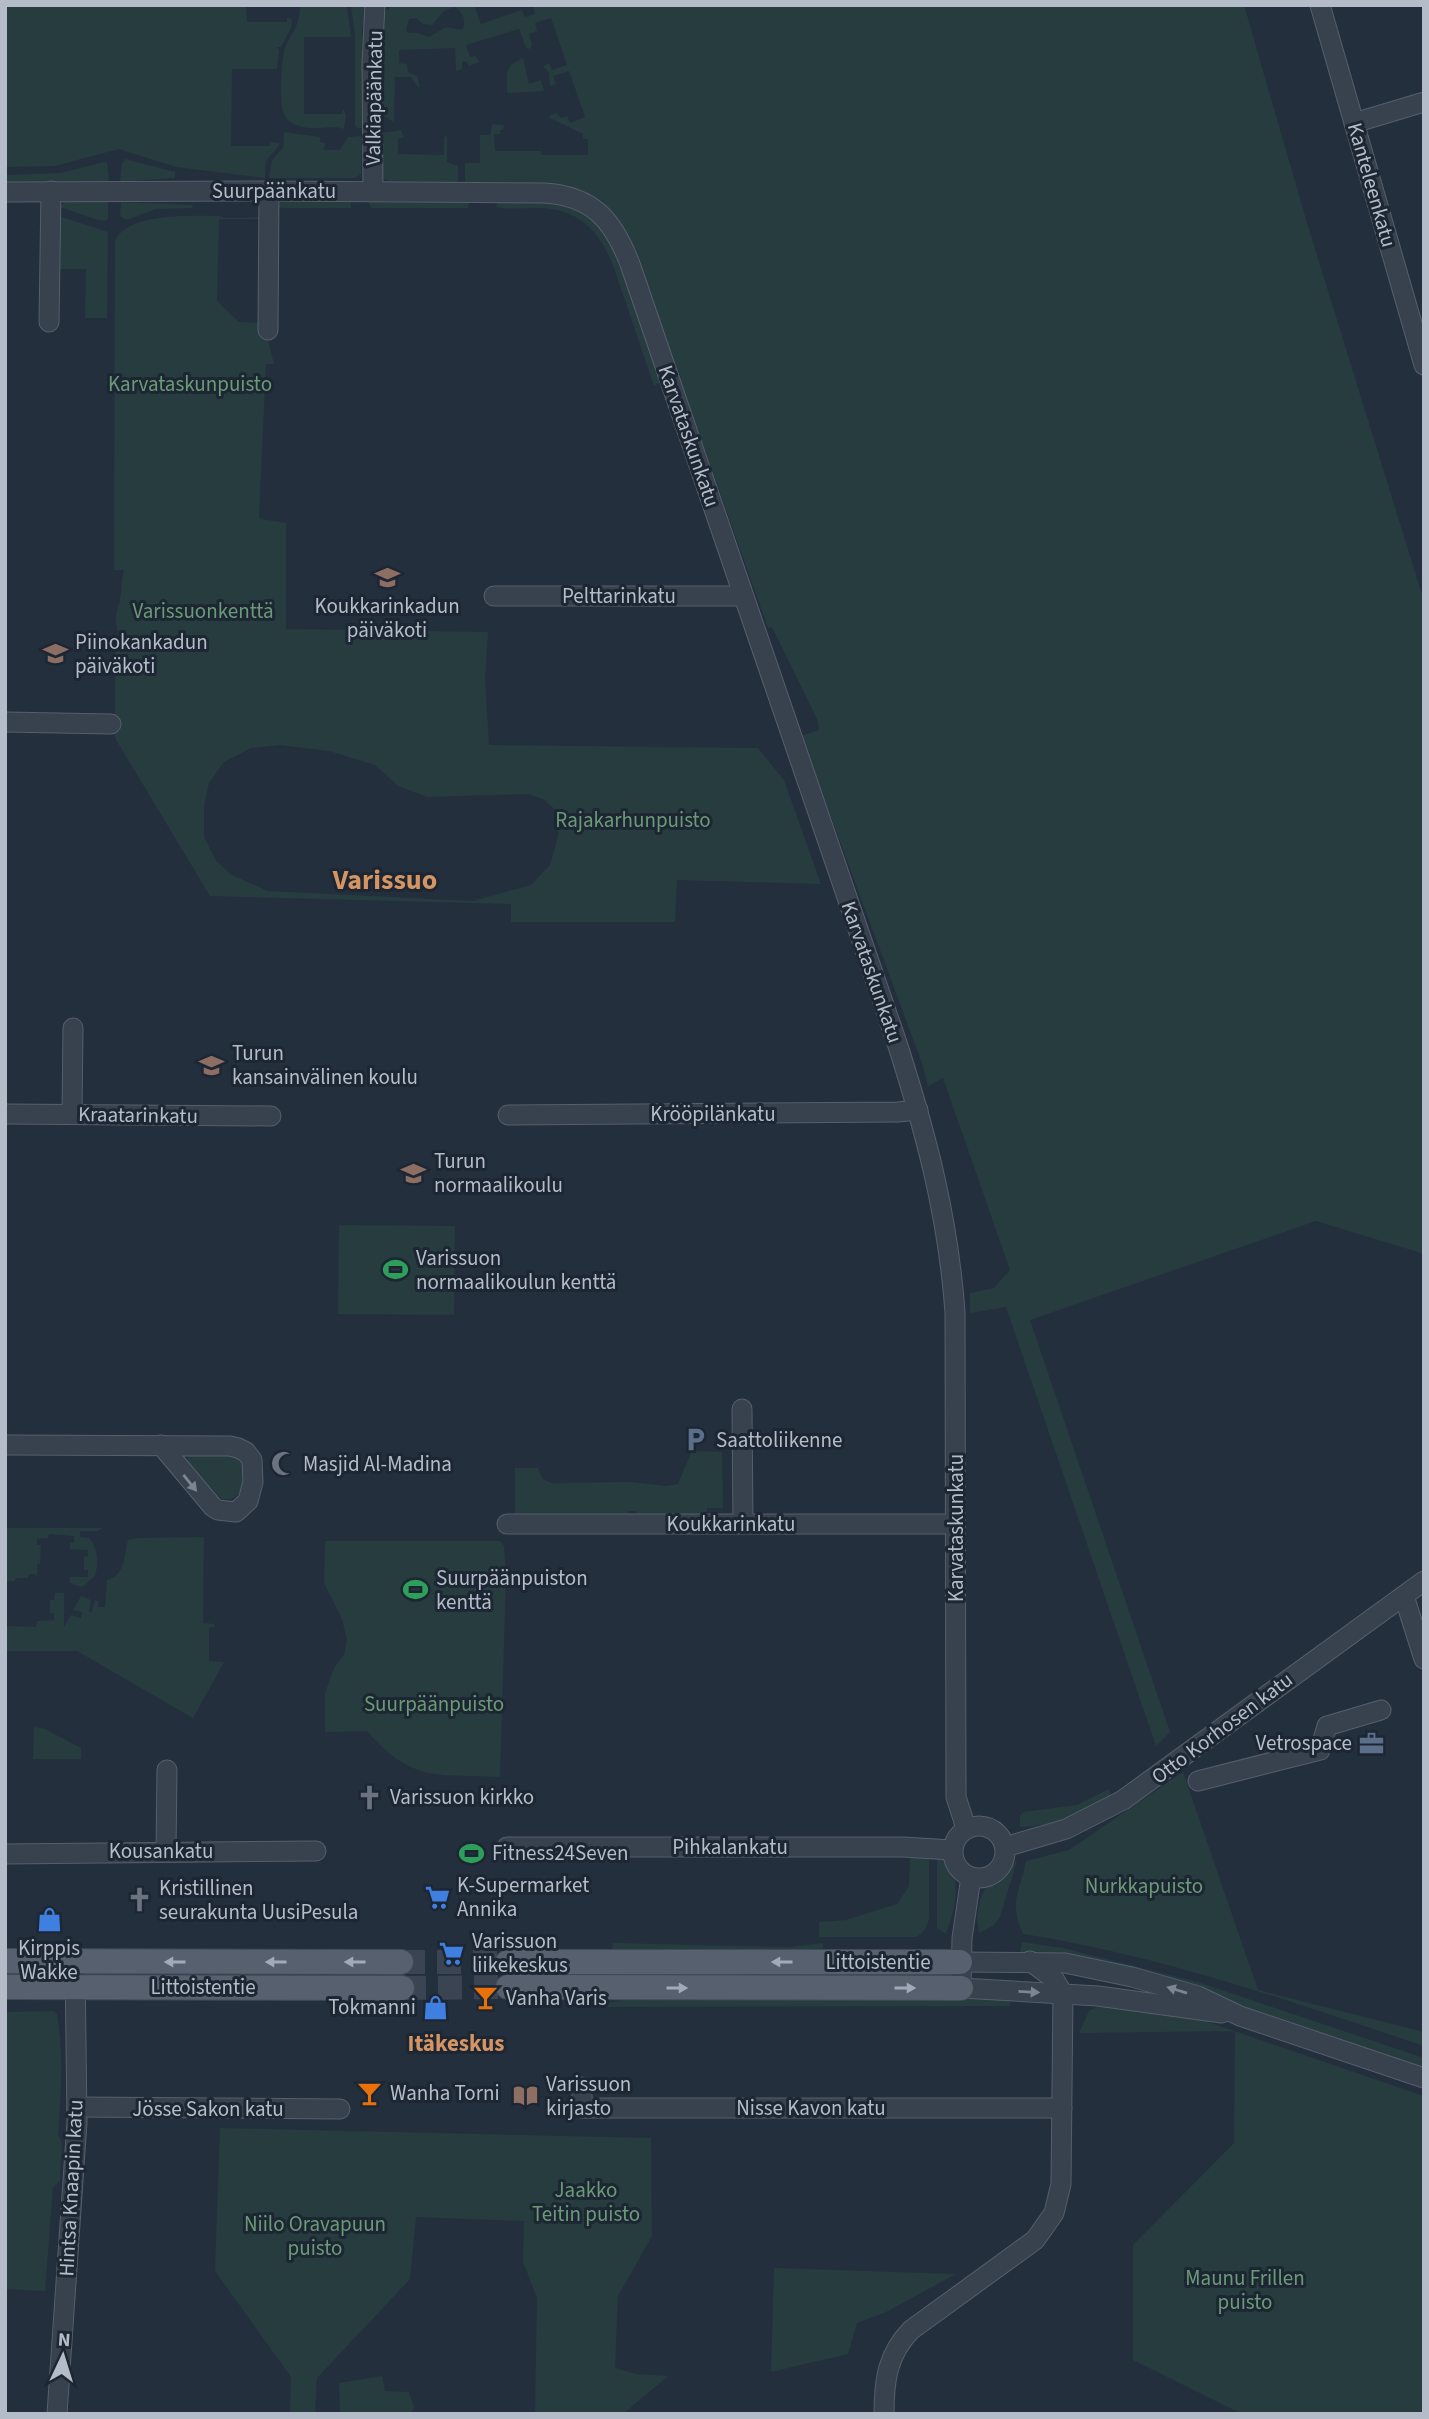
<svg xmlns="http://www.w3.org/2000/svg" width="1429" height="2419" viewBox="0 0 1429 2419" font-family="'Source Sans 3',sans-serif">
	<rect width="100%" height="100%" fill="#242f3e"/>
	<!-- green -->
	<g fill="#263c3f" fill-rule="evenodd">
		<path d="M5,5H246L247,22H287V18L292,19L291,28L281,47H277L279,51L277,69H232L231,146H270V142L279,143L278,147L266,161L265,178L176,167L119,149L55,166L5,167Z"/>
		<path d="M305,5L347,6L351,37H304V114H342L343,110H344L346,116L344,129C332,124 313,132 296,125C291,123 286,119 284,114C279,103 281,60 285,48C292,30 299,29 300,7Z"/>
		<path d="M351,5H365V23L362,27V128H357L355,125V36Z"/>
		<path d="M394,5H474L481,24L522,10L525,17L535,14L533,5H1244L1307,223L1424,601V1254L1316,1221L1030,1320L1170,1732L1156,1746L1006,1307L970,1313V1293L994,1288L1010,1270L943,1078L928,1086L923,1066L801,736L819,730L817,719L772,627L768,628L631,242L616,218L569,187L548,183L465,182V163H480V135H490L492,124L504,125L503,130H500V134H494L495,151H541V155H588V139H583V134L550,118V115L557,113L561,118L567,116L570,123L585,117L569,71L553,76L556,84L550,86L549,73L543,66L549,63L552,70L567,65L551,18L535,23L537,31L529,34L532,45L530,49L526,48L519,29L466,45L470,57L476,56L479,62L469,66L466,61L462,62V69L456,71L455,48L399,50V63L407,64L408,72L417,76L420,87H418L411,77H395L394,122L384,116L382,100L377,92L384,12ZM455,7C463,12 467,22 462,30L446,27L429,37L418,33H408L406,30L409,19L416,18L423,24L432,25L444,11Z"/>
		<path d="M523,58L529,84L541,80L544,91L507,93C507,73 503,67 523,58Z"/>
		<path d="M401,130L404,138H398V154L444,155V137L447,136V162L458,166V183H393L381,177L376,137L382,133Z"/>
		<path d="M284,132L320,137V142L326,143L323,150H340L348,137L362,136L361,174L355,178H269L272,160L283,148Z"/>
		<path d="M125,159L175,172V178L120,182L122,163Z"/>
		<path d="M104,162L107,163L109,181L5,183V175L61,173Z"/>
		<path d="M351,199V208H277L282,200Z"/>
		<path d="M71,200L108,201V219L105,221L98,220L60,207L66,201Z"/>
		<path d="M542,200L574,208L589,216L600,226L616,250L661,382L654,386L613,265C599,231 579,209 540,208C526,208 509,210 496,207L498,201Z"/>
		<path d="M368,201H468L469,205L468,208H371Z"/>
		<path d="M121,202L193,205L192,208L156,209L126,220L120,216Z"/>
		<path d="M59,216L108,232L107,318H85L86,269H59Z"/>
		<path d="M219,216C228,220 250,217 262,217L261,219H219L217,301L239,322L262,323L268,330V340L274,364H266L259,517L261,519L286,523V629L488,632L485,679L489,745L758,748L784,780L821,884L677,880L675,922H511V904L210,896L115,738V644L118,640C119,634 117,630 116,623C115,614 118,608 120,600C122,589 121,580 124,570H114L115,240C130,212 193,216 219,216ZM279,745L329,751L375,765L398,786L427,797L528,794L543,799L559,813L558,836L550,865L531,885L473,901L268,891L232,875L216,861L204,837V806L209,783L224,762L251,748Z"/>
		<path d="M339,1225L455,1226L454,1315L338,1314Z"/>
		<path d="M692,1451L722,1452L723,1508H707V1517H638L636,1511H628V1517L515,1516V1468H538L543,1479L551,1483L633,1482L665,1486L678,1484Z"/>
		<path d="M188,1454L236,1455C247,1467 244,1477 242,1491L232,1499H221L188,1461Z"/>
		<path d="M5,1528H102L98,1531H80V1537L89,1538C98,1548 99,1564 95,1576L82,1587L70,1583V1577H88V1570H84V1557L88,1556V1550L70,1549V1543H74V1536L49,1534L48,1538L37,1539V1545H41L40,1564H37V1570L41,1571H37V1578L35,1574H29L28,1578H15V1581H5Z"/>
		<path d="M204,1537L203,1623L214,1624L215,1627L209,1628V1661L224,1662L193,1718L77,1651H5V1626L36,1627L37,1621L54,1620V1613H50V1600H54L55,1593H64V1627L71,1615L81,1618L82,1612L73,1610L81,1596L91,1600L89,1612H92L95,1600L98,1601V1607H105L107,1580C125,1576 124,1556 128,1540L139,1538Z"/>
		<path d="M325,1541H500L504,1546L506,1575L500,1777C437,1774 412,1783 367,1731L325,1732V1693L334,1668L344,1655L347,1639L342,1619L324,1583Z"/>
		<path d="M34,1727L45,1729L81,1748V1759H33Z"/>
		<path d="M1183,1772L1258,1990L1424,2032V2046C1292,2002 1160,1955 1023,1934C1008,1900 1020,1893 1026,1861L1069,1850Z"/>
		<path d="M1109,1789L1111,1797C1076,1815 1060,1825 1020,1827V1816L1023,1812L1077,1805Z"/>
		<path d="M929,1855V1918C927,1928 924,1932 916,1937H819V1922L846,1920L897,1904L909,1886L910,1857Z"/>
		<path d="M937,1855C966,1866 955,1912 946,1934L937,1928Z"/>
		<path d="M1017,1860L1000,1917L994,1925L979,1933L977,1918L980,1900L985,1889Z"/>
		<path d="M1022,1942L1063,1948L1201,1983L1424,2058V2068L1263,2013L1128,1972L1020,1953Z"/>
		<path d="M613,1943L789,1947L823,1943V1948L788,1954L632,1952L612,1949Z"/>
		<path d="M656,1996L1010,1998V2006L598,2007V2004Z"/>
		<path d="M1103,2004L1199,2019L1424,2096V2414H1242L1133,2360V2245L1234,2143L1235,2031L1079,2033L1089,2011Z"/>
		<path d="M54,2011L57,2014C64,2055 61,2094 58,2135L62,2142L60,2181L53,2187L45,2291L5,2289V2012Z"/>
		<path d="M220,2128L651,2138L652,2236L618,2296L615,2368L637,2374L668,2376L623,2414H535L537,2298L523,2262L524,2221L416,2217L410,2279L317,2378L315,2414H290L291,2377L215,2271Z"/>
		<path d="M774,2268L956,2274L886,2312L857,2323L848,2354L771,2372Z"/>
		<path d="M382,2376L385,2391L409,2392L414,2407L411,2414H340L339,2383Z"/>
	</g>
	<g fill="none" stroke-linecap="round" stroke-linejoin="round">
		<!-- major-tunnel -->
		<g stroke="#3a4453" stroke-width="24" stroke-dasharray="24 12" stroke-linecap="butt">
			<path d="M401,1962H508"/>
			<path d="M402,1988L508,1987"/>
		</g>
		<defs>
			<g id="minor">
				<path d="M1320,5L1424,365"/>
				<path d="M1354,123L1424,102"/>
				<path d="M373,191L372,62L375,5"/>
				<path d="M5,192L269,191L544,193C593,196 613,220 630,264L898,1046C927,1137 948,1217 955,1312L956,1797L966,1828"/>
				<path d="M49,322L51,191"/>
				<path d="M268,330L269,191"/>
				<path d="M494,596H743"/>
				<path d="M5,722L111,724"/>
				<path d="M5,1114L271,1116"/>
				<path d="M72,1114L73,1028"/>
				<path d="M508,1115L898,1112L918,1110"/>
				<path d="M742,1409L743,1523"/>
				<path d="M5,1445L230,1446L238,1448L246,1452L252,1460L253,1482L248,1501L236,1512L218,1510L213,1507L161,1445"/>
				<path d="M507,1524H955"/>
				<path d="M1404,1596L1424,1659"/>
				<path d="M1198,1781L1320,1750L1327,1726L1381,1710"/>
				<circle cx="979" cy="1852" r="26"/>
				<path d="M507,1847H903L952,1850"/>
				<path d="M1005,1847L1066,1829L1123,1800L1424,1581"/>
				<path d="M166,1851L167,1770"/>
				<path d="M5,1854L316,1851"/>
				<path d="M971,1877L962,1938L961,1988L1098,1996L1222,2013"/>
				<path d="M960,1962L1065,1963L1132,1977L1198,1996L1240,2016L1424,2078"/>
				<path d="M582,2087V2108H1062"/>
				<path d="M77,2107L340,2109"/>
				<path d="M57,2414L77,2122L75,1962"/>
				<path d="M884,2414C884,2381 887,2355 911,2330L1035,2240L1054,2213L1061,2184L1063,1994L1054,1979L1030,1961"/>
			</g>
			<g id="major">
				<path d="M5,1961L401,1962"/>
				<path d="M508,1962H960"/>
				<path d="M5,1987L402,1988"/>
				<path d="M508,1987L961,1988"/>
			</g>
		</defs>
		<!-- minor casing -->
		<use href="#minor" stroke="#565f6c" stroke-width="21"/>
		<!-- major casing -->
		<use href="#major" stroke="#414a57" stroke-width="26"/>
		<!-- minor -->
		<use href="#minor" stroke="#38414e" stroke-width="19"/>
		<!-- major -->
		<use href="#major" stroke="#56606e" stroke-width="24"/>
	</g>
	<!-- one-way arrows -->
	<defs><path id="oneway-solid" d="M-6-.8H1V-3.2L6.5 0L1 3.2V.8H-6Z" transform="scale(1.75)"/></defs>
	<g fill="#7c8592">
		<use href="#oneway-solid" transform="translate(190 1483) rotate(51)"/>
		<use href="#oneway-solid" transform="translate(1177 1990) rotate(-163)"/>
		<use href="#oneway-solid" transform="translate(1029 1992) rotate(3)"/>
	</g>
	<g fill="#a1aab7">
		<use href="#oneway-solid" transform="translate(175 1962) rotate(-180)"/>
		<use href="#oneway-solid" transform="translate(276 1962) rotate(180)"/>
		<use href="#oneway-solid" transform="translate(355 1962) rotate(180)"/>
		<use href="#oneway-solid" transform="translate(782 1962) rotate(-180)"/>
		<use href="#oneway-solid" transform="translate(677 1988)"/>
		<use href="#oneway-solid" transform="translate(905 1988)"/>
	</g>
	<!-- icons -->
	<defs>
		<symbol id="school-bare" viewBox="-9 -9 18 18"><path d="M0-5L7-2L0 1L-7-2ZM-4 1L0 2.5L4 1V4Q0 6-4 4Z" fill="#8d6e63" stroke="#1d2633" stroke-width="2.5" paint-order="stroke"/></symbol>
		<symbol id="stadium-bare" viewBox="-9 -9 18 18"><path d="M0-5a6.5 5 0 1 0 0 10a6.5 5 0 1 0 0-10ZM-3.5-1.8h7v3.6h-7Z" fill="#2e9e5b" stroke="#1d2633" stroke-width="2.5" paint-order="stroke"/></symbol>
		<symbol id="parking-bare" viewBox="-9 -9 18 18"><path d="M-3.5-5.5H1a3.5 3.5 0 0 1 0 7H-1V5.5H-3.5ZM-1-3.4V-.6H.8a1.4 1.4 0 0 0 0-2.8Z" fill="#5c6f8a" stroke="#1d2633" stroke-width="2.5" paint-order="stroke"/></symbol>
		<symbol id="mosque-bare" viewBox="-9 -9 18 18"><path d="M3.5-4.9A6 6 0 1 0 3.5 4.9A5 5 0 1 1 3.5-4.9Z" fill="#6b7280" stroke="#1d2633" stroke-width="2.5" paint-order="stroke"/></symbol>
		<symbol id="office-bare" viewBox="-9 -9 18 18"><path d="M-6-3h4V-5.5h4V-3h4V5H-6ZM-1-4.5V-3h2v-1.5ZM-6 0V1H6V0Z" fill="#5c6f8a" stroke="#1d2633" stroke-width="2.5" paint-order="stroke"/></symbol>
		<symbol id="church-bare" viewBox="-9 -9 18 18"><path d="M-1.2-6h2.4v3.5h3.3v2.4h-3.3V6h-2.4V-.1h-3.3v-2.4h3.3Z" fill="#6b7280" stroke="#1d2633" stroke-width="2.5" paint-order="stroke"/></symbol>
		<symbol id="supermarket-bare" viewBox="-9 -9 18 18"><path d="M-6-5.5h2.5l.6 2H6L4.5 2H-2.5L-4.4-4H-6ZM-1.5 3.2a1.3 1.3 0 1 0 .1 0ZM3 3.2a1.3 1.3 0 1 0 .1 0Z" fill="#3f7fe0" stroke="#1d2633" stroke-width="2.5" paint-order="stroke"/></symbol>
		<symbol id="shop-bare" viewBox="-9 -9 18 18"><path d="M-5-2.5h2.3a2.7 3.5 0 0 1 5.4 0H5L5.5 6h-11ZM-1.5-2.5h3a1.5 2.3 0 0 0-3 0Z" fill="#3f7fe0" stroke="#1d2633" stroke-width="2.5" paint-order="stroke"/></symbol>
		<symbol id="bar-bare" viewBox="-9 -9 18 18"><path d="M-6-5H6L.8 .8V4.5H3.5V6h-7V4.5H-.8V.8Z" fill="#e8710a" stroke="#1d2633" stroke-width="2.5" paint-order="stroke"/></symbol>
		<symbol id="library-bare" viewBox="-9 -9 18 18"><path d="M-6-4Q-3-5.5-.7-3.5V5Q-3 3-6 4ZM6-4Q3-5.5 .7-3.5V5Q3 3 6 4Z" fill="#8d6e63" stroke="#1d2633" stroke-width="2.5" paint-order="stroke"/></symbol>
	</defs>
	<g fill-rule="evenodd">
		<use href="#school-bare" x="370" y="560" width="35" height="35"/>
		<use href="#school-bare" x="38" y="636" width="35" height="35"/>
		<use href="#school-bare" x="194" y="1048" width="35" height="35"/>
		<use href="#school-bare" x="396" y="1156" width="35" height="35"/>
		<use href="#stadium-bare" x="378" y="1252" width="35" height="35"/>
		<use href="#parking-bare" x="678" y="1422" width="35" height="35"/>
		<use href="#mosque-bare" x="266" y="1446" width="35" height="35"/>
		<use href="#stadium-bare" x="398" y="1572" width="35" height="35"/>
		<use href="#office-bare" x="1354" y="1726" width="35" height="35"/>
		<use href="#church-bare" x="352" y="1780" width="35" height="35"/>
		<use href="#stadium-bare" x="454" y="1836" width="35" height="35"/>
		<use href="#supermarket-bare" x="420" y="1880" width="35" height="35"/>
		<use href="#church-bare" x="122" y="1882" width="35" height="35"/>
		<use href="#shop-bare" x="32" y="1902" width="35" height="35"/>
		<use href="#supermarket-bare" x="434" y="1936" width="35" height="35"/>
		<use href="#bar-bare" x="468" y="1980" width="35" height="35"/>
		<use href="#shop-bare" x="418" y="1990" width="35" height="35"/>
		<use href="#bar-bare" x="352" y="2076" width="35" height="35"/>
		<use href="#library-bare" x="508" y="2078" width="35" height="35"/>
	</g>
	<g text-anchor="middle" dominant-baseline="central" stroke-width="6" stroke-linejoin="round" paint-order="stroke">
		<!-- street labels -->
		<g font-size="21" fill="#b4bcc9" stroke="#1d2633">
			<text transform="translate(374 98) rotate(-89)">Valkiapäänkatu</text>
			<text transform="translate(1372 185) rotate(74)">Kanteleenkatu</text>
			<text x="274" y="191">Suurpäänkatu</text>
			<text transform="translate(689 436) rotate(71)">Karvataskunkatu</text>
			<text x="619" y="596">Pelttarinkatu</text>
			<text transform="translate(872 972) rotate(71)">Karvataskunkatu</text>
			<text x="713" y="1114">Krööpilänkatu</text>
			<text transform="translate(138 1115) rotate(1)">Kraatarinkatu</text>
			<text x="731" y="1524">Koukkarinkatu</text>
			<text transform="translate(956 1528) rotate(-90)">Karvataskunkatu</text>
			<text transform="translate(1222 1728) rotate(-37)">Otto Korhosen katu</text>
			<text x="730" y="1847">Pihkalankatu</text>
			<text x="161" y="1851">Kousankatu</text>
			<text x="878" y="1962">Littoistentie</text>
			<text x="203" y="1987">Littoistentie</text>
			<text x="811" y="2108">Nisse Kavon katu</text>
			<text x="208" y="2109">Jösse Sakon katu</text>
			<text transform="translate(71 2188) rotate(-87)">Hintsa Knaapin katu</text>
		</g>
		<!-- park labels -->
		<g font-size="21" fill="#6b9a76" stroke="#1d2633">
			<text x="190" y="384">Karvataskunpuisto</text>
			<text x="203" y="611">Varissuonkenttä</text>
			<text x="633" y="820">Rajakarhunpuisto</text>
			<text x="434" y="1704">Suurpäänpuisto</text>
			<text x="1144" y="1886">Nurkkapuisto</text>
			<text x="586" y="2190">Jaakko<tspan x="586" dy="24">Teitin puisto</tspan></text>
			<text x="315" y="2224">Niilo Oravapuun<tspan x="315" dy="24">puisto</tspan></text>
			<text x="1245" y="2278">Maunu Frillen<tspan x="1245" dy="24">puisto</tspan></text>
		</g>
		<!-- poi labels -->
		<g font-size="21" fill="#b4bcc9" stroke="#1d2633" text-anchor="start">
			<text x="387" y="606" text-anchor="middle">Koukkarinkadun<tspan x="387" dy="24">päiväkoti</tspan></text>
			<text x="75" y="642">Piinokankadun<tspan x="75" dy="24">päiväkoti</tspan></text>
			<text x="232" y="1053">Turun<tspan x="232" dy="24">kansainvälinen koulu</tspan></text>
			<text x="434" y="1161">Turun<tspan x="434" dy="24">normaalikoulu</tspan></text>
			<text x="416" y="1258">Varissuon<tspan x="416" dy="24">normaalikoulun kenttä</tspan></text>
			<text x="716" y="1440">Saattoliikenne</text>
			<text x="303" y="1464">Masjid Al-Madina</text>
			<text x="436" y="1578">Suurpäänpuiston<tspan x="436" dy="24">kenttä</tspan></text>
			<text x="1352" y="1743" text-anchor="end">Vetrospace</text>
			<text x="390" y="1797">Varissuon kirkko</text>
			<text x="492" y="1853">Fitness24Seven</text>
			<text x="457" y="1885">K-Supermarket<tspan x="457" dy="24">Annika</tspan></text>
			<text x="159" y="1888">Kristillinen<tspan x="159" dy="24">seurakunta UusiPesula</tspan></text>
			<text x="472" y="1941">Varissuon<tspan x="472" dy="24">liikekeskus</tspan></text>
			<text x="49" y="1948" text-anchor="middle">Kirppis<tspan x="49" dy="24">Wakke</tspan></text>
			<text x="506" y="1998">Vanha Varis</text>
			<text x="416" y="2007" text-anchor="end">Tokmanni</text>
			<text x="546" y="2084">Varissuon<tspan x="546" dy="24">kirjasto</tspan></text>
			<text x="390" y="2093">Wanha Torni</text>
		</g>
		<!-- neighbourhood labels -->
		<g font-size="23" font-weight="bold" fill="#d59563" stroke="#1d2633">
			<text x="456" y="2043">Itäkeskus</text>
		</g>
		<!-- district labels -->
		<g font-size="28" font-weight="bold" fill="#d59563" stroke="#1d2633">
			<text x="385" y="880">Varissuo</text>
		</g>
	</g>
	<!-- border -->
	<rect width="1429" height="2419" fill="none" stroke="#b4bcc9" stroke-width="14"/>
	<!-- north arrow -->
	<g transform="translate(63 2356) rotate(4)" stroke="#1d2633" stroke-width="5" paint-order="stroke">
	<path d="M0-5L12 26L0 18L-12 26Z" fill="#b4bcc9"/>
	<text y="-10" font-size="19" font-weight="bold" text-anchor="middle" fill="#b4bcc9">N</text>
	</g>
</svg>
